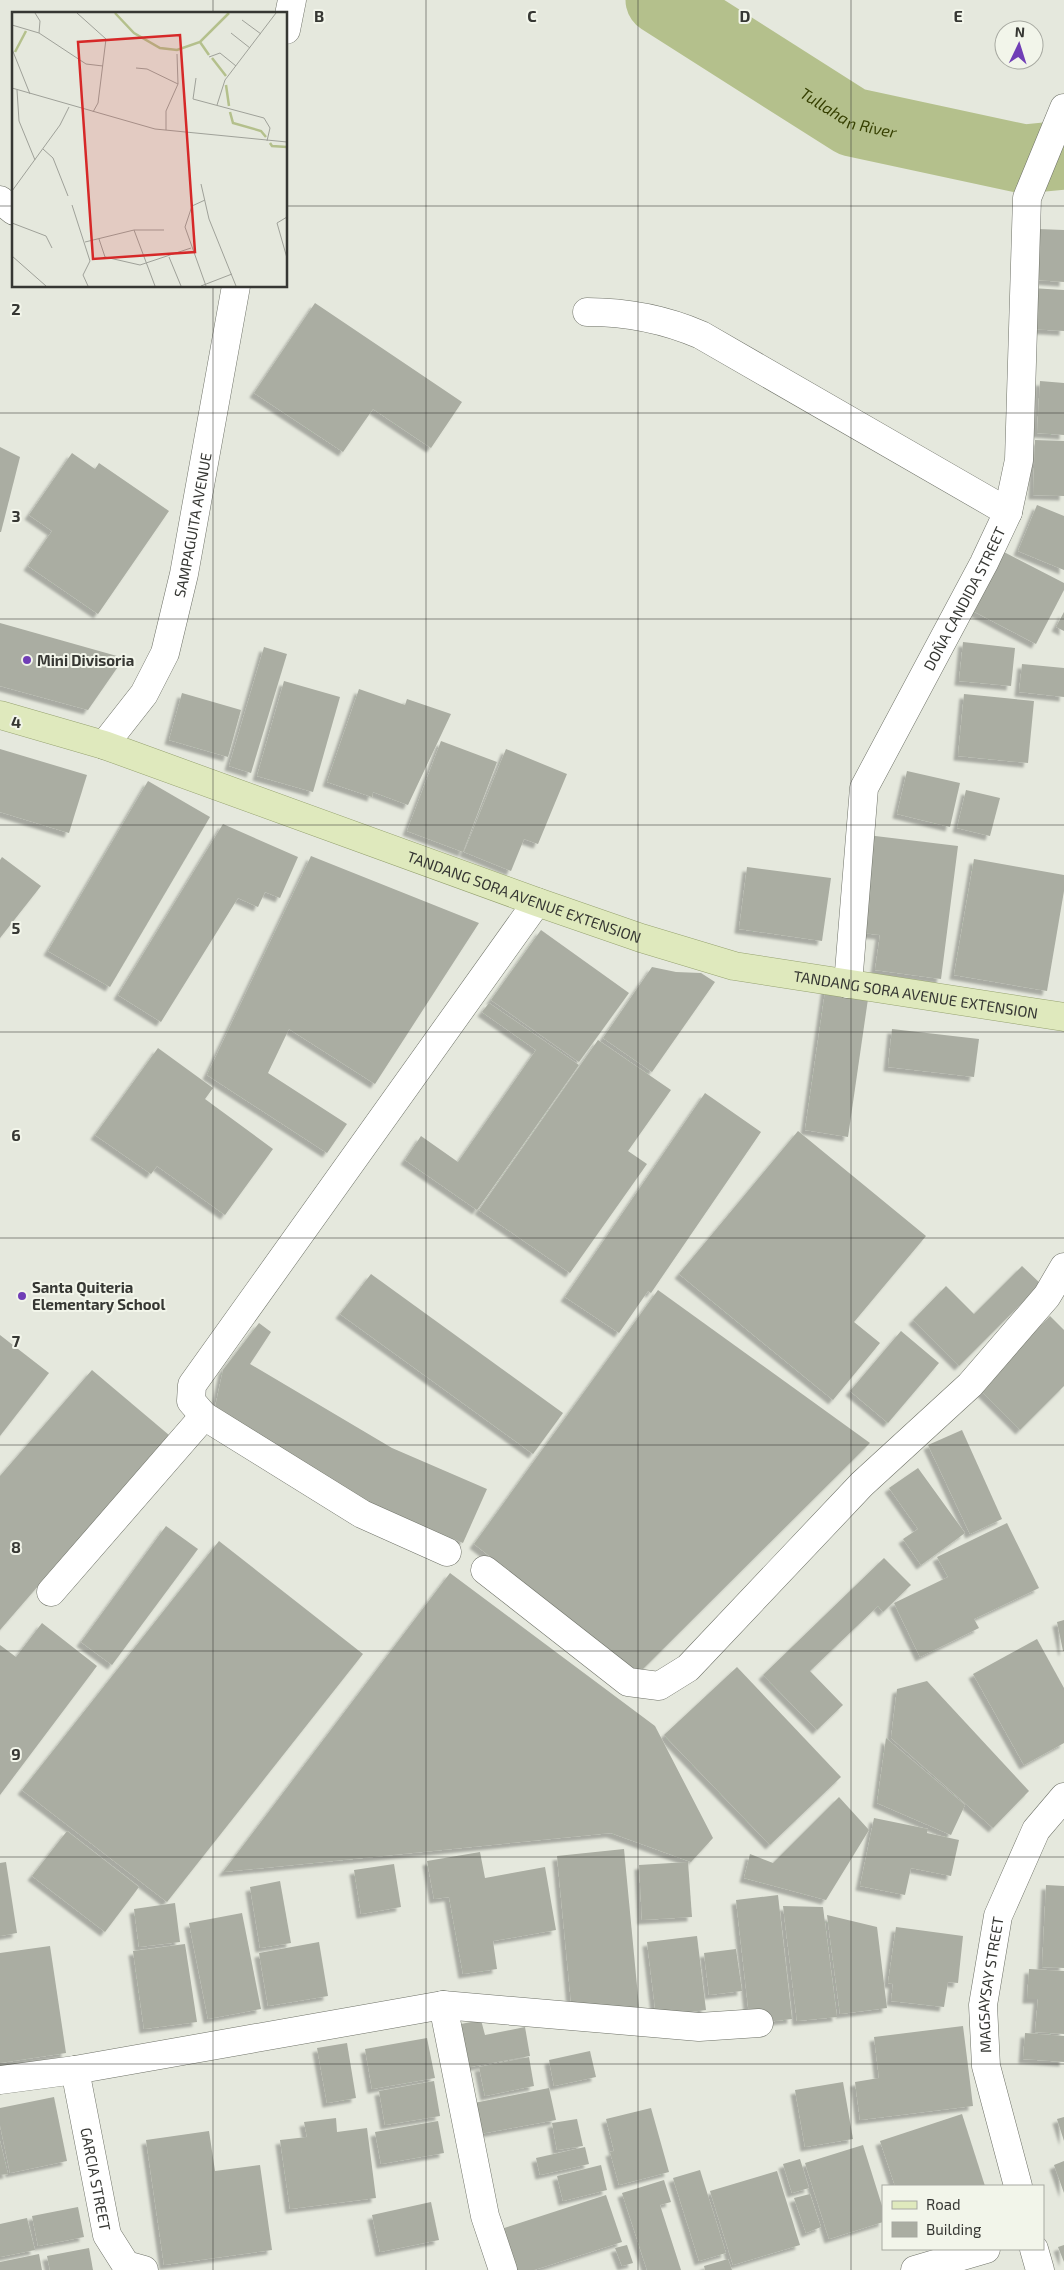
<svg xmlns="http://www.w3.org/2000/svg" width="1064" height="2270" viewBox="0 0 1064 2270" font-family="'Exo 2',sans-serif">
	<defs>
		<filter id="shadow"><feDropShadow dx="-4.5" dy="4.5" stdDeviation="1" flood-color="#0004"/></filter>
	</defs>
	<rect width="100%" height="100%" fill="#e5e8dd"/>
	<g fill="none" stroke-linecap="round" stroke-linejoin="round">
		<!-- river -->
		<path stroke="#b4c08c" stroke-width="69" id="s1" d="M660,0L852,122L1024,159L1064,155"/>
	</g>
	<!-- building -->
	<g fill="#aaada2" filter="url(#shadow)">
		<path d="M1038,229L1064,230V282L1036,280Z"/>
		<path d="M1031,288L1064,290V331L1030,329Z"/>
		<path d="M315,303L462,402L431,448L373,409L343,452L254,393Z"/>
		<path d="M1040,381L1064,383V435L1037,433Z"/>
		<path d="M1035,440L1064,441V496L1033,495Z"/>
		<path d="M0,447L20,457L1,532H0Z"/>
		<path d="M72,453L95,469L99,463L169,511L98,614L28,566L52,531L29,515Z"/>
		<path d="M1037,505L1064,516V570L1018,551Z"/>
		<path d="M1002,551L1064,583V590L1036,644L971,610Z"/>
		<path d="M1064,612V631L1056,627Z"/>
		<path d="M0,623L124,658L88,710L0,686Z"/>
		<path d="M963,642L1015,648L1011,686L959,681Z"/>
		<path d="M264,647L287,654L251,773L229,766Z"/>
		<path d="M1022,664L1064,668V697L1019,692Z"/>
		<path d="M284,681L340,697L313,792L257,776Z"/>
		<path d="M359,689L405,705L407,699L451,714L408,805L373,792L372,797L327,782Z"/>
		<path d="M182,693L241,710L228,757L169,740Z"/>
		<path d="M964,694L1034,701L1028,763L958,756Z"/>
		<path d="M441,741L497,762L463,852L407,831Z"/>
		<path d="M0,749L87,775L69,833L0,812Z"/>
		<path d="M506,749L567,774L538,844L524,839L511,871L464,852Z"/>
		<path d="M907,771L960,783L950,827L897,814Z"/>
		<path d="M148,781L210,817L110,987L48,951Z"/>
		<path d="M966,790L1000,798L990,836L957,828Z"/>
		<path d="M223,824L298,857L280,898L265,892L258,907L238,898L161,1022L118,995Z"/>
		<path d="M867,835L958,846L941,979L875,970L880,935L854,932Z"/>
		<path d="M311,856L479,923L375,1084L289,1029L268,1073L347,1124L327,1153L207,1075Z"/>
		<path d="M2,857L41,886L0,938V860Z"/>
		<path d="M974,859L1064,875V891L1047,991L954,975Z"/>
		<path d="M747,867L831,878L822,941L739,929Z"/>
		<path d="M541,930L629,993L579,1062L491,1000Z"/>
		<path d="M652,967L676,972L701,973L715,982L652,1072L603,1038Z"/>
		<path d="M826,985L869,992L848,1137L805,1130Z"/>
		<path d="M489,1003L579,1065L477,1210L405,1160L421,1136L458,1162L536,1050L482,1012Z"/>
		<path d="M892,1029L979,1039L974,1077L888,1067Z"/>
		<path d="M598,1040L671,1090L628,1151L647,1164L570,1273L479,1210Z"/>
		<path d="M158,1048L213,1088L205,1099L273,1149L225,1215L157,1166L151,1174L95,1135Z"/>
		<path d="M705,1093L761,1132L651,1293L648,1291L619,1333L565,1297Z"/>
		<path d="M798,1131L926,1236L854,1322L880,1343L833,1400L679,1274Z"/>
		<path d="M1022,1266L1041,1284L959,1366L913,1320L946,1286L974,1314Z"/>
		<path d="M371,1274L563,1413L533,1454L340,1314Z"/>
		<path d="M658,1290L870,1443L639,1673L474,1544Z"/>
		<path d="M1050,1316L1064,1330V1386L1020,1430L979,1389Z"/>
		<path d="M259,1323L271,1332L250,1364L392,1448L487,1489L463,1543L360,1498L215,1407L223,1370Z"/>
		<path d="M901,1331L939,1363L888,1423L850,1391Z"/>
		<path d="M0,1335L49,1373L0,1436Z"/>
		<path d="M92,1370L169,1435L0,1630V1476Z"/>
		<path d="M962,1430L1002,1519L970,1534L928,1445Z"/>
		<path d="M918,1468L965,1533L921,1565L903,1539L918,1529L889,1488Z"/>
		<path d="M1007,1523L1039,1588L974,1619L979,1628L920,1657L894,1603L948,1577L937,1557Z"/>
		<path d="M166,1526L198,1549L112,1665L81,1642Z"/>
		<path d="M219,1541L363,1654L167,1902L22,1790Z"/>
		<path d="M884,1558L911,1585L883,1612L878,1606L810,1671L843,1705L817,1730L763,1675Z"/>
		<path d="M450,1573L655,1726L713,1838L691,1862L611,1833L223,1872Z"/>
		<path d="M1064,1620V1651H1063L1057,1622Z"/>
		<path d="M42,1623L97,1666L0,1795V1645L16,1657Z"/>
		<path d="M1037,1639L1064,1688V1743L1024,1765L973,1674Z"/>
		<path d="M737,1667L841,1777L770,1845L664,1735Z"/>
		<path d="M927,1681L1029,1791L993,1828L891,1738L897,1689Z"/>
		<path d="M886,1738L965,1805L951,1835L877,1803Z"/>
		<path d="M839,1797L869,1830L826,1900L744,1878L750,1854L773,1863Z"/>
		<path d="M874,1818L928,1829L927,1833L959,1840L951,1876L911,1868L905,1895L860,1886Z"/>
		<path d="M67,1831L139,1887L105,1932L32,1876Z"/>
		<path d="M624,1849L639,2007L572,2013L557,1856Z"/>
		<path d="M480,1852L485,1878L545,1867L556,1930L493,1941L497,1969L463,1974L449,1897L434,1899L427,1861Z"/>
		<path d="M6,1862L17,1933L0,1936V1863Z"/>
		<path d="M688,1862L692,1917L642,1920L639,1865Z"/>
		<path d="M394,1864L401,1907L361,1914L354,1870Z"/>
		<path d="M280,1881L291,1943L260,1948L250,1887Z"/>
		<path d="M1046,1885L1064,1886V1968L1042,1967Z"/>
		<path d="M778,1895L792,2019L750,2024L736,1900Z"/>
		<path d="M175,1903L180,1942L139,1947L134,1909Z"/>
		<path d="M783,1906L823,1907L837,2017L797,2021Z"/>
		<path d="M242,1913L261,2009L208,2019L189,1923Z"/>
		<path d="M827,1915L877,1927L887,2008L840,2014Z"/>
		<path d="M896,1927L963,1936L958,1983L948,1982L944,2007L891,2001L893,1984L888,1983Z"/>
		<path d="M697,1936L706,2010L656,2016L647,1942Z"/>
		<path d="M319,1942L328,1996L268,2006L259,1953Z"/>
		<path d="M185,1944L197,2022L144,2029L133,1951Z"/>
		<path d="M50,1946L66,2053L0,2063V1953Z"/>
		<path d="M736,1949L742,1991L709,1995L704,1953Z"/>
		<path d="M1029,1969L1064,1971V2034L1035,2032L1038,1999H1027Z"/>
		<path d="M481,2020L485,2035L525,2027L530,2056L470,2067L461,2024Z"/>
		<path d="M963,2026L973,2106L860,2120L855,2082L879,2078L874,2037Z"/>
		<path d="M1025,2033L1064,2036V2062L1023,2059Z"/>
		<path d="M427,2038L435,2078L372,2089L365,2049Z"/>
		<path d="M347,2043L356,2098L327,2103L317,2048Z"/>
		<path d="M590,2051L596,2077L554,2086L549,2060Z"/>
		<path d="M529,2057L534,2086L485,2096L479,2067Z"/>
		<path d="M434,2081L440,2116L385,2125L379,2091Z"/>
		<path d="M843,2082L853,2139L805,2147L795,2090Z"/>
		<path d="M549,2088L556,2120L480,2134L474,2103Z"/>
		<path d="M54,2097L67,2161L10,2173L0,2125V2108Z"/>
		<path d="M651,2108L669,2172L619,2185L610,2152L614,2151L606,2119Z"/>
		<path d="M962,2114L985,2186H895L880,2141Z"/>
		<path d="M1064,2117V2141L1057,2119Z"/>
		<path d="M336,2118L337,2132L367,2128L376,2198L290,2209L280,2140L307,2137L304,2122Z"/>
		<path d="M577,2119L583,2146L557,2150L552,2123Z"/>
		<path d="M438,2121L444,2153L381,2164L375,2132Z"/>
		<path d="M209,2131L215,2171L260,2165L272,2250L164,2265L146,2140Z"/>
		<path d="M0,2141L8,2174L0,2175Z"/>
		<path d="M863,2145L883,2209V2222L829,2239L805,2163Z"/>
		<path d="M585,2147L589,2164L540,2175L536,2158Z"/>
		<path d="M800,2159L809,2188L792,2193L783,2164Z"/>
		<path d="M1064,2161V2193L1054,2165Z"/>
		<path d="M601,2165L607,2190L563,2201L557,2176Z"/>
		<path d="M700,2170L726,2253L699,2261L673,2178Z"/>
		<path d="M777,2171L800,2245L733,2265L710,2191Z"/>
		<path d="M664,2180L671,2202L660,2205L681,2270H647L622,2193Z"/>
		<path d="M810,2194L821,2227L806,2233L794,2198Z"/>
		<path d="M606,2195L622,2242L534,2270H512L498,2230Z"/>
		<path d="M431,2202L439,2240L380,2252L372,2215Z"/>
		<path d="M78,2207L84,2237L38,2246L32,2216Z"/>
		<path d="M27,2218L35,2250L0,2257V2224Z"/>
		<path d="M627,2245L633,2263L622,2266L615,2248Z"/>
		<path d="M1064,2245V2262L1058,2247Z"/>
		<path d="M89,2248L93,2270H50L47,2256Z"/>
		<path d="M39,2254L42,2270H0V2262Z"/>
		<path d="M728,2259L732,2270H705L704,2266Z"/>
	</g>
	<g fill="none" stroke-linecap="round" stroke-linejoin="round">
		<defs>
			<g id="minor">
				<path d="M286,30L292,0"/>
				<path d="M0,200L14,211"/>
				<path d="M587,312C627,312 664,319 701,335L1008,512"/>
				<path id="s2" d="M104,745L144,694L165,653L184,574L236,286"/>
				<path id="s3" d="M848,984L864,788L984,563L1008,512L1019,460L1027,198L1064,108"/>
				<path d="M447,1552L362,1514L204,1416L191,1401L192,1385L537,902"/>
				<path d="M485,1570L628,1682L659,1686L688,1668L862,1484L970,1385L1047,1296L1064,1267"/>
				<path d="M51,1592L204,1416"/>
				<path d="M443,2005L485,2216L503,2270"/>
				<path id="s4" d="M75,2070L107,2235L126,2265L144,2270"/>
				<path d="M0,2080L75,2070L443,2005L699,2027L759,2023"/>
				<path id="s5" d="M1018,2186L986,2066L983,2005L998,1916L1036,1830L1064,1797"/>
				<path d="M1034,2249L1040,2270"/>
				<path d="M915,2270L986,2249"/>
			</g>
			<g id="major">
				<path id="s6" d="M0,715L104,745L537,902L641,938L734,966L1064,1017"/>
			</g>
		</defs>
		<!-- minor casing -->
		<use href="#minor" stroke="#6f7268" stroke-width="29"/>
		<!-- major casing -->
		<use href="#major" stroke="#96a270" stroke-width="29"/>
		<!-- minor -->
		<use href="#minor" stroke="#fff" stroke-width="28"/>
		<!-- major -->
		<use href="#major" stroke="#dfe9bd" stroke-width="28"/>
	</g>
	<!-- grid -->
	<path fill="none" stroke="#363733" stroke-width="1" stroke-opacity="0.55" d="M213,0V14M426,0V2270M638,0V2270M851,0V2270M0,206H14M286,206H1064M213,286V2270M0,413H1064M0,619H1064M0,825H1064M0,1032H1064M0,1238H1064M0,1445H1064M0,1651H1064M0,1857H1064M0,2064H1064"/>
	<!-- markers -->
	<g fill="#703eb6" stroke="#f2f5ea" stroke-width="2">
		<circle cx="27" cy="660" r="5"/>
		<circle cx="22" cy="1296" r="5"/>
	</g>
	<g text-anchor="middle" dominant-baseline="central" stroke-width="4" stroke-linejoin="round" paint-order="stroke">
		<!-- street labels -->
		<g font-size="15" fill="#363733" stroke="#f2f5ea">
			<text stroke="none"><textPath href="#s2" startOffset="242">SAMPAGUITA AVENUE</textPath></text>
			<text stroke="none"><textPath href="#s3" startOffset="411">DOÑA CANDIDA STREET</textPath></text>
			<text stroke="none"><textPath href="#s6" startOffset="555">TANDANG SORA AVENUE EXTENSION</textPath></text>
			<text stroke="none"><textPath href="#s6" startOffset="960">TANDANG SORA AVENUE EXTENSION</textPath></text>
			<text stroke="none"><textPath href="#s5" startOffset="206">MAGSAYSAY STREET</textPath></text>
			<text stroke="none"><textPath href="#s4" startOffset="111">GARCIA STREET</textPath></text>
		</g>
		<!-- poi labels -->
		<g font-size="15" font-weight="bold" fill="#363733" stroke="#f2f5ea" text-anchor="start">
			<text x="37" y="660">Mini Divisoria</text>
			<text x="32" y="1287">Santa Quiteria<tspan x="32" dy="17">Elementary School</tspan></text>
		</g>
		<!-- water labels -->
		<g font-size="16" font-style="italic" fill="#374002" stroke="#f2f5ea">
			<text stroke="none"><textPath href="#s1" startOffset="221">Tullahan River</textPath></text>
		</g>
	</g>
	<!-- overview -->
	<g transform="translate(12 12)">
		<rect width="275" height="275" fill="#e5e8dd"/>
		<path fill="none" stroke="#b4c08c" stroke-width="2.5" d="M103,1L122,21L148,36L165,38L188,30L217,1M188,30L197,43M3,40L14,19M200,46L214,64M214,73L217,94M218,100L221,111L249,119L254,125M258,131L260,134L275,135"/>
		<path fill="none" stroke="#9fa199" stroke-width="1" d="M23,1L28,9L27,21M65,1L94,27L86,91L81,100M230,8L249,22M0,13L27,21L74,52L91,54M219,21L238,36M0,37L18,82M197,45L208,41L224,54M124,56L135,57L166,72M184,66L181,87L252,106L258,116L255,129M0,76L143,117L275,130M5,78L7,109L23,148M205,93L213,68L264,1M154,118V99L166,72L165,42M31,137L41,146L56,184M189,172L197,207L224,274M0,179L48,113L57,95M193,188L180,194L173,215L194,274M60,193L78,249L71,263L76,274M275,205L265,211L275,246M0,211L34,224L40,236M122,218L143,274M87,227L93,245L128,253L179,236M73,230L122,218H152M0,244L34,274M157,245L169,274M189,274L220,262"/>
		<path fill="#d62828" fill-opacity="0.15" stroke="#d62828" stroke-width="2.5" d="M168,23L183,240L81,247L66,30Z"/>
		<rect width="275" height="275" fill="none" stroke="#363733" stroke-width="2.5"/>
	</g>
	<g font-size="16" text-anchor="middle" font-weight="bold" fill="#363733" stroke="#f2f5ea" stroke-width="4" stroke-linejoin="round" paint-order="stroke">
		<text x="319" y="22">B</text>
		<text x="532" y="22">C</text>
		<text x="745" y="22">D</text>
		<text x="958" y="22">E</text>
		<text x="16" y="315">2</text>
		<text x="16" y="522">3</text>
		<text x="16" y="728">4</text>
		<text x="16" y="934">5</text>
		<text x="16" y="1141">6</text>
		<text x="16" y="1347">7</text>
		<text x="16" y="1553">8</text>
		<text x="16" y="1760">9</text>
	</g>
	<!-- legend -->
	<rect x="882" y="2185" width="162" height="65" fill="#f2f5ea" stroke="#a7a9a1"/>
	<rect x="892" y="2201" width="25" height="8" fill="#dfe9bd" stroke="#a7a9a1"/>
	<text x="926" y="2210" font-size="15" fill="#363733">Road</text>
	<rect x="892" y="2222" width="25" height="15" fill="#aaada2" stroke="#a7a9a1"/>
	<text x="926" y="2235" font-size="15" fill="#363733">Building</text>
	<!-- north arrow -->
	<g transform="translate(1019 45) rotate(4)"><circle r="24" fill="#f2f5ea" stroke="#a7a9a1"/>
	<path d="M0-4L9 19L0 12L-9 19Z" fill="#703eb6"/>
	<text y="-8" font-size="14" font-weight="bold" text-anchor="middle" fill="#363733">N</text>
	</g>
</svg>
